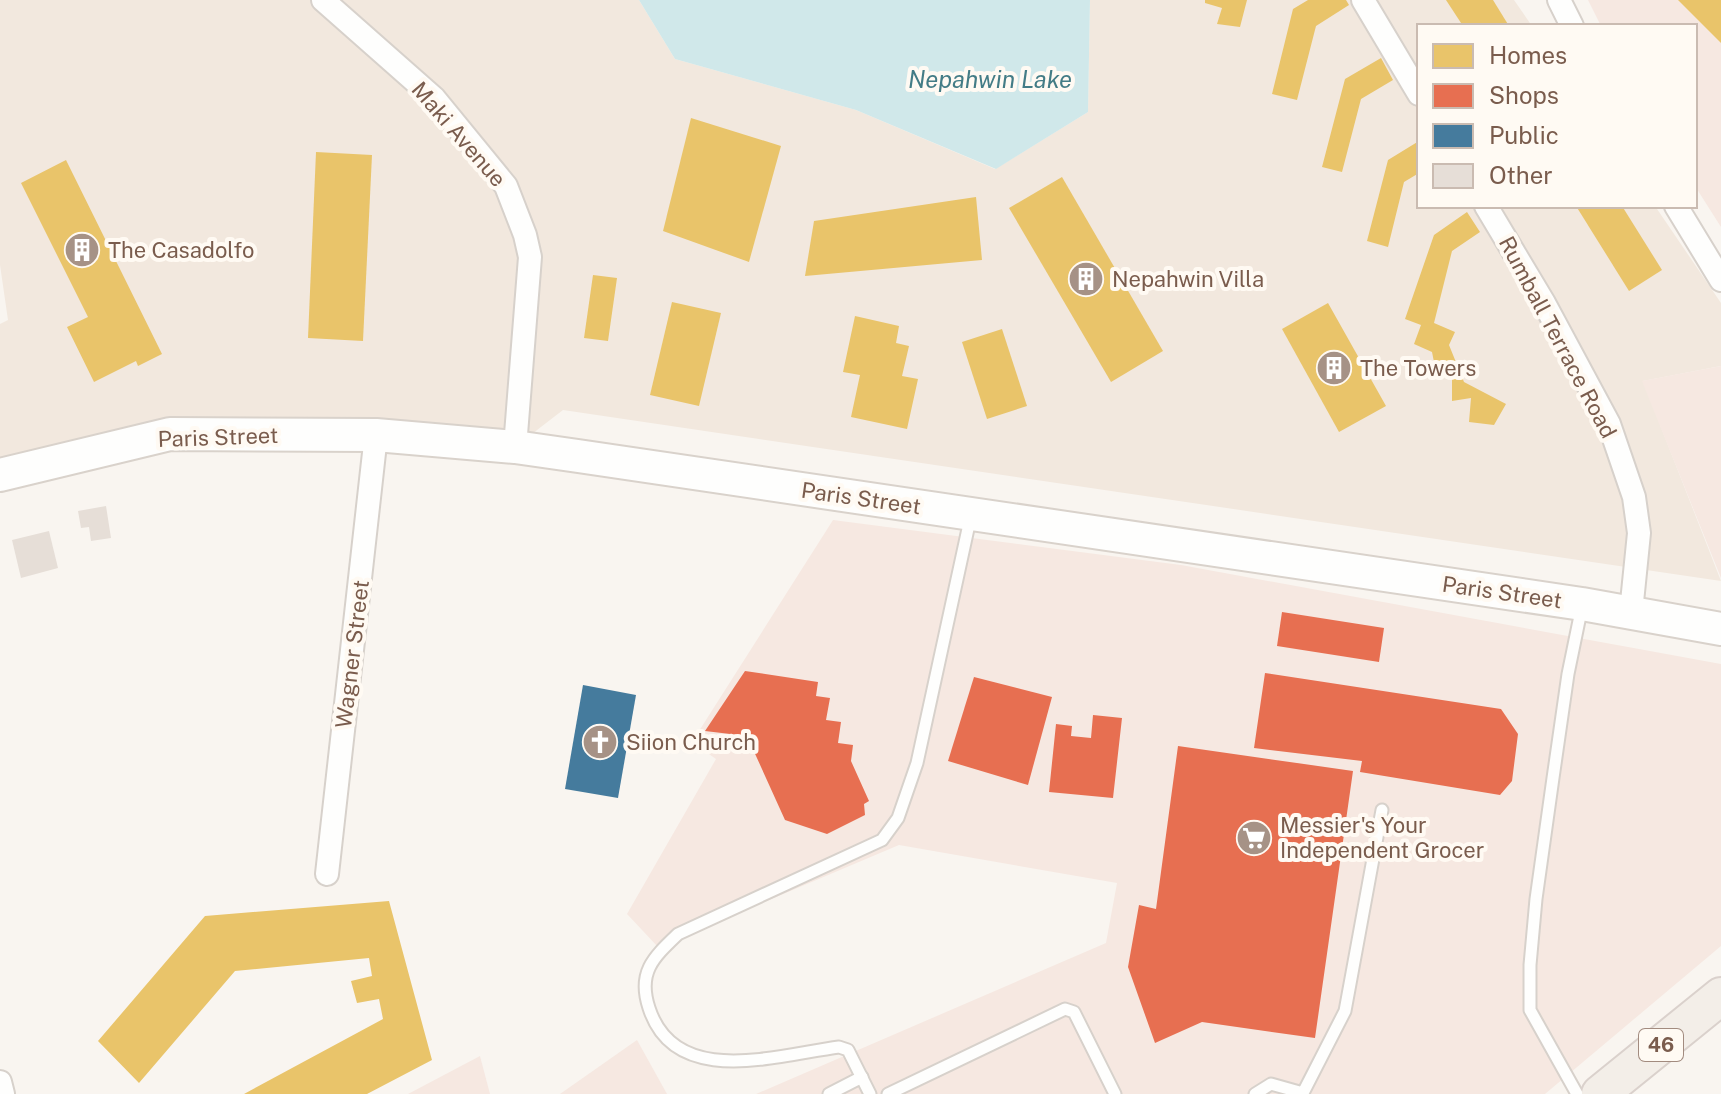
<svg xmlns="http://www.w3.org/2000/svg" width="1721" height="1094" viewBox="0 0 1721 1094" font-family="'Public Sans',sans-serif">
	<rect width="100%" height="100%" fill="#f9f5f0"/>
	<!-- residential -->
	<path fill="#f2e8de" d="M0,0H639L675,59L856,110L995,169L1088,112L1090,0H1514L1532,26H1419V206H1655L1721,303V366L1643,381L1721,581L563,410L515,447L170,434L0,475V324L8,320L0,265Z"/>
	<!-- commercial -->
	<g fill="#f6e8e1">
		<path d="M1588,0H1721V227L1695,186V26H1601Z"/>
		<path d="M1721,366V578L1642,381Z"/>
		<path d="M833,520L1181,565L1721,664V946L1545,1094H756L1106,943L1117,883L899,845L658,947L627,914L716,759L692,742Z"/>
		<path d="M637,1040L667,1094H560Z"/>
		<path d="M480,1056L490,1094H408Z"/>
	</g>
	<!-- water -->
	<path fill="#d0e8ea" d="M639,0H1090L1088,112L996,169L856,110L675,59Z"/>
	<!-- homes -->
	<g fill="#e9c46a">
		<path d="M1205,0H1247L1240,27L1217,24L1222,8L1205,3Z"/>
		<path d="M1308,0H1346L1349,5L1316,26L1297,100L1272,94L1293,9Z"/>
		<path d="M1446,0H1493L1509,26H1463Z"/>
		<path d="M1678,0H1721V43Z"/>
		<path d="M1381,58L1393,80L1361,99L1342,172L1322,167L1345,79Z"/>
		<path d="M691,118L781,146L749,262L663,231Z"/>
		<path d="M1419,141V173L1404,182L1388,247L1367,241L1388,160Z"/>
		<path d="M316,152L372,155L363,341L308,338Z"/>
		<path d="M66,160L162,354L138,366L136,361L94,382L67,327L88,317L21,183Z"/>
		<path d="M1062,177L1163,351L1111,382L1009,208Z"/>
		<path d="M976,197L982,260L805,276L814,221Z"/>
		<path d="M1576,206H1622L1662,270L1629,291Z"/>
		<path d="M1467,212L1480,232L1452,251L1434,323L1455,332L1449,345L1464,382L1506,404L1494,425L1469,422L1471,398L1452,401V374L1435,367L1432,352L1414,344L1421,325L1405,319L1434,235Z"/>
		<path d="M593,275L617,278L608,341L584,338Z"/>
		<path d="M672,302L721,313L699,406L650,395Z"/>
		<path d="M1328,303L1386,406L1339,432L1282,329Z"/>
		<path d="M855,316L899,326L896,343L909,346L902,376L918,379L907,429L851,417L860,375L843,372Z"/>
		<path d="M1002,329L1027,406L987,419L962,342Z"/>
		<path d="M389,901L432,1060L367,1094H244L383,1019L379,999L357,1003L351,981L372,976L369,958L235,971L139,1083L98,1041L205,916Z"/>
	</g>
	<!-- shops -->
	<g fill="#e76f51">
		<path d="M1282,612L1384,628L1379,662L1277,646Z"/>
		<path d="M745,671L818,682L816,696L830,698L826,720L841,722L838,743L853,745L851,761L869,801L864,804L865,815L827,834L785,820L747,736L705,731Z"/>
		<path d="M1265,673L1501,709L1518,734L1512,781L1500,795L1360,772L1362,761L1254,748Z"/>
		<path d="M974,677L1052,697L1028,785L948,761Z"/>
		<path d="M1093,715L1122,718L1113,798L1049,792L1056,724L1072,726L1071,736L1091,738Z"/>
		<path d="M1178,746L1353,771L1315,1038L1202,1022L1155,1043L1128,967L1139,905L1156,909Z"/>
	</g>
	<!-- public -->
	<path fill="#457b9d" d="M583,685L636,695L618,798L565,789Z"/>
	<!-- building -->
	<g fill="#e6ded7">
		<path d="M106,506L111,538L91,541L89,527L81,528L78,511Z"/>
		<path d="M49,531L58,568L21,578L12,540Z"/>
	</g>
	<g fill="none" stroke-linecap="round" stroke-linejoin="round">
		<defs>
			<g id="service">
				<path d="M829,1094L862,1077"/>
				<path d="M870,1094L848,1050L839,1047C777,1055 675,1089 649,1008C637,972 654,957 678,934L882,840L898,818L917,763L971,515"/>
				<path d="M888,1094L1065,1009L1074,1012L1115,1094"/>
				<path d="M1255,1094L1271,1084L1303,1093L1345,1011L1382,810"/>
				<path d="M1577,1094L1530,1010V965L1536,899L1553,778L1568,674L1582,606"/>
			</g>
			<g id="minor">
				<path d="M323,0L434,98L506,186L525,235L530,257L515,447"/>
				<path d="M1363,0L1419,94"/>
				<path d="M1559,0L1572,26"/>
				<path d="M1486,206L1544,303L1609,424L1634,497L1639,533L1631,612"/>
				<path d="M1676,206L1721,280"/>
				<path d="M327,874L376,435"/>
				<path d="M0,1082L3,1094"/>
			</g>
			<path id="secondary" d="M0,475L170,434L376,435L515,447L578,456L1582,604L1721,629"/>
			<path id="primary" d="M1600,1094L1721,996"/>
		</defs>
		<!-- service casing -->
		<use href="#service" stroke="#d7d1cb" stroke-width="15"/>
		<!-- minor casing -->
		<use href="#minor" stroke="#d7d1cb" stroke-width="26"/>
		<!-- secondary casing -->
		<use href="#secondary" stroke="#d9d2cb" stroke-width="36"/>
		<!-- primary casing -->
		<use href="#primary" stroke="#dad1cc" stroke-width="40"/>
		<!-- service -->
		<use href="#service" stroke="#fefefd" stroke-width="11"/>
		<!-- minor -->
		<use href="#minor" stroke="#fefefd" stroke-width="22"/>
		<!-- secondary -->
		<use href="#secondary" stroke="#fefefd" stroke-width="32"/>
		<!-- primary -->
		<use href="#primary" stroke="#f3eee8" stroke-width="36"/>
	</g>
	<!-- icons -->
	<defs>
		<symbol id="building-disc" viewBox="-11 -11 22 22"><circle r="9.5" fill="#a69286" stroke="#fffaf3"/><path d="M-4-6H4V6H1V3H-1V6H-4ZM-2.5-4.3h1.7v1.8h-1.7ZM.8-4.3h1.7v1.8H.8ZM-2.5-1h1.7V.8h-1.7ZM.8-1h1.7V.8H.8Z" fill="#fff"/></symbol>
		<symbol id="church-disc" viewBox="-11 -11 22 22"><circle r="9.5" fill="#a69286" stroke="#fffaf3"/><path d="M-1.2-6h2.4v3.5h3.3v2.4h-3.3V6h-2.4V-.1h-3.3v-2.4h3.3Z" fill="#fff"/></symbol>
		<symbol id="supermarket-disc" viewBox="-11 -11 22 22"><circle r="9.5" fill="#a69286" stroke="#fffaf3"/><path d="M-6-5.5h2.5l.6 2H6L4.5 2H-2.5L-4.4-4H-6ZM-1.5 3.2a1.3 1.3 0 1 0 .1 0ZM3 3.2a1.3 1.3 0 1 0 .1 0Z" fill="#fff"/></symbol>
	</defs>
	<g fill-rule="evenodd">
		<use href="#building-disc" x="62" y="230" width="40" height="40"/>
		<use href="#building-disc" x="1066" y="259" width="40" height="40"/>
		<use href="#building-disc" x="1314" y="348" width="40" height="40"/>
		<use href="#church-disc" x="580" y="722" width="40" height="40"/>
		<use href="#supermarket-disc" x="1234" y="818" width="40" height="40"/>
	</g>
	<g text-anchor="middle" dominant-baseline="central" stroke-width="8" stroke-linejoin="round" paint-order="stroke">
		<!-- shield labels -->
		<rect fill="#fffaf3" stroke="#a28b7f" stroke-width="2" x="1639" y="1029" width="44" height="32" rx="6"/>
		<g font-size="20" font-weight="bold" fill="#7a5c4d">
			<text x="1661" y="1045">46</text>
		</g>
		<!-- street labels -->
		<g font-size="22" fill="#7a5c4d" stroke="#fffaf3">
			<text transform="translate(459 134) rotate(49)">Maki Avenue</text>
			<text transform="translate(1558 337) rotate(62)">Rumball Terrace Road</text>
			<text transform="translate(218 437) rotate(-2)">Paris Street</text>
			<text transform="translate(861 498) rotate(8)">Paris Street</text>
			<text transform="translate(1502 592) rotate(8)">Paris Street</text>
			<text transform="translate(352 654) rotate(-83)">Wagner Street</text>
		</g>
		<!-- poi labels -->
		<g font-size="22" fill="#7a5c4d" stroke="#fffaf3" text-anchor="start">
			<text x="108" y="250">The Casadolfo</text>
			<text x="1112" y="279">Nepahwin Villa</text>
			<text x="1360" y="368">The Towers</text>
			<text x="626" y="742">Siion Church</text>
			<text x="1280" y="825">Messier's Your<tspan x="1280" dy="25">Independent Grocer</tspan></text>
		</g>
		<!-- water labels -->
		<g font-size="24" font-style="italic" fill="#437c86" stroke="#fffaf3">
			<text x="990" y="79">Nepahwin Lake</text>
		</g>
	</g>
	<!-- legend -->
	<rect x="1417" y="24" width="280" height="184" fill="#fffaf3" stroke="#cabbb1" stroke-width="2"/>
	<rect x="1433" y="44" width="40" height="24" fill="#e9c46a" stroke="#cabbb1" stroke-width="2"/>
	<text x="1489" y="64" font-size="24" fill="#7a5c4d">Homes</text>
	<rect x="1433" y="84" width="40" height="24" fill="#e76f51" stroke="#cabbb1" stroke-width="2"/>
	<text x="1489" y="104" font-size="24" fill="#7a5c4d">Shops</text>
	<rect x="1433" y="124" width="40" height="24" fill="#457b9d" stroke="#cabbb1" stroke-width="2"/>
	<text x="1489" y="144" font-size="24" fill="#7a5c4d">Public</text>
	<rect x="1433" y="164" width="40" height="24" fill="#e6ded7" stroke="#cabbb1" stroke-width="2"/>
	<text x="1489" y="184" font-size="24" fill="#7a5c4d">Other</text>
</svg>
